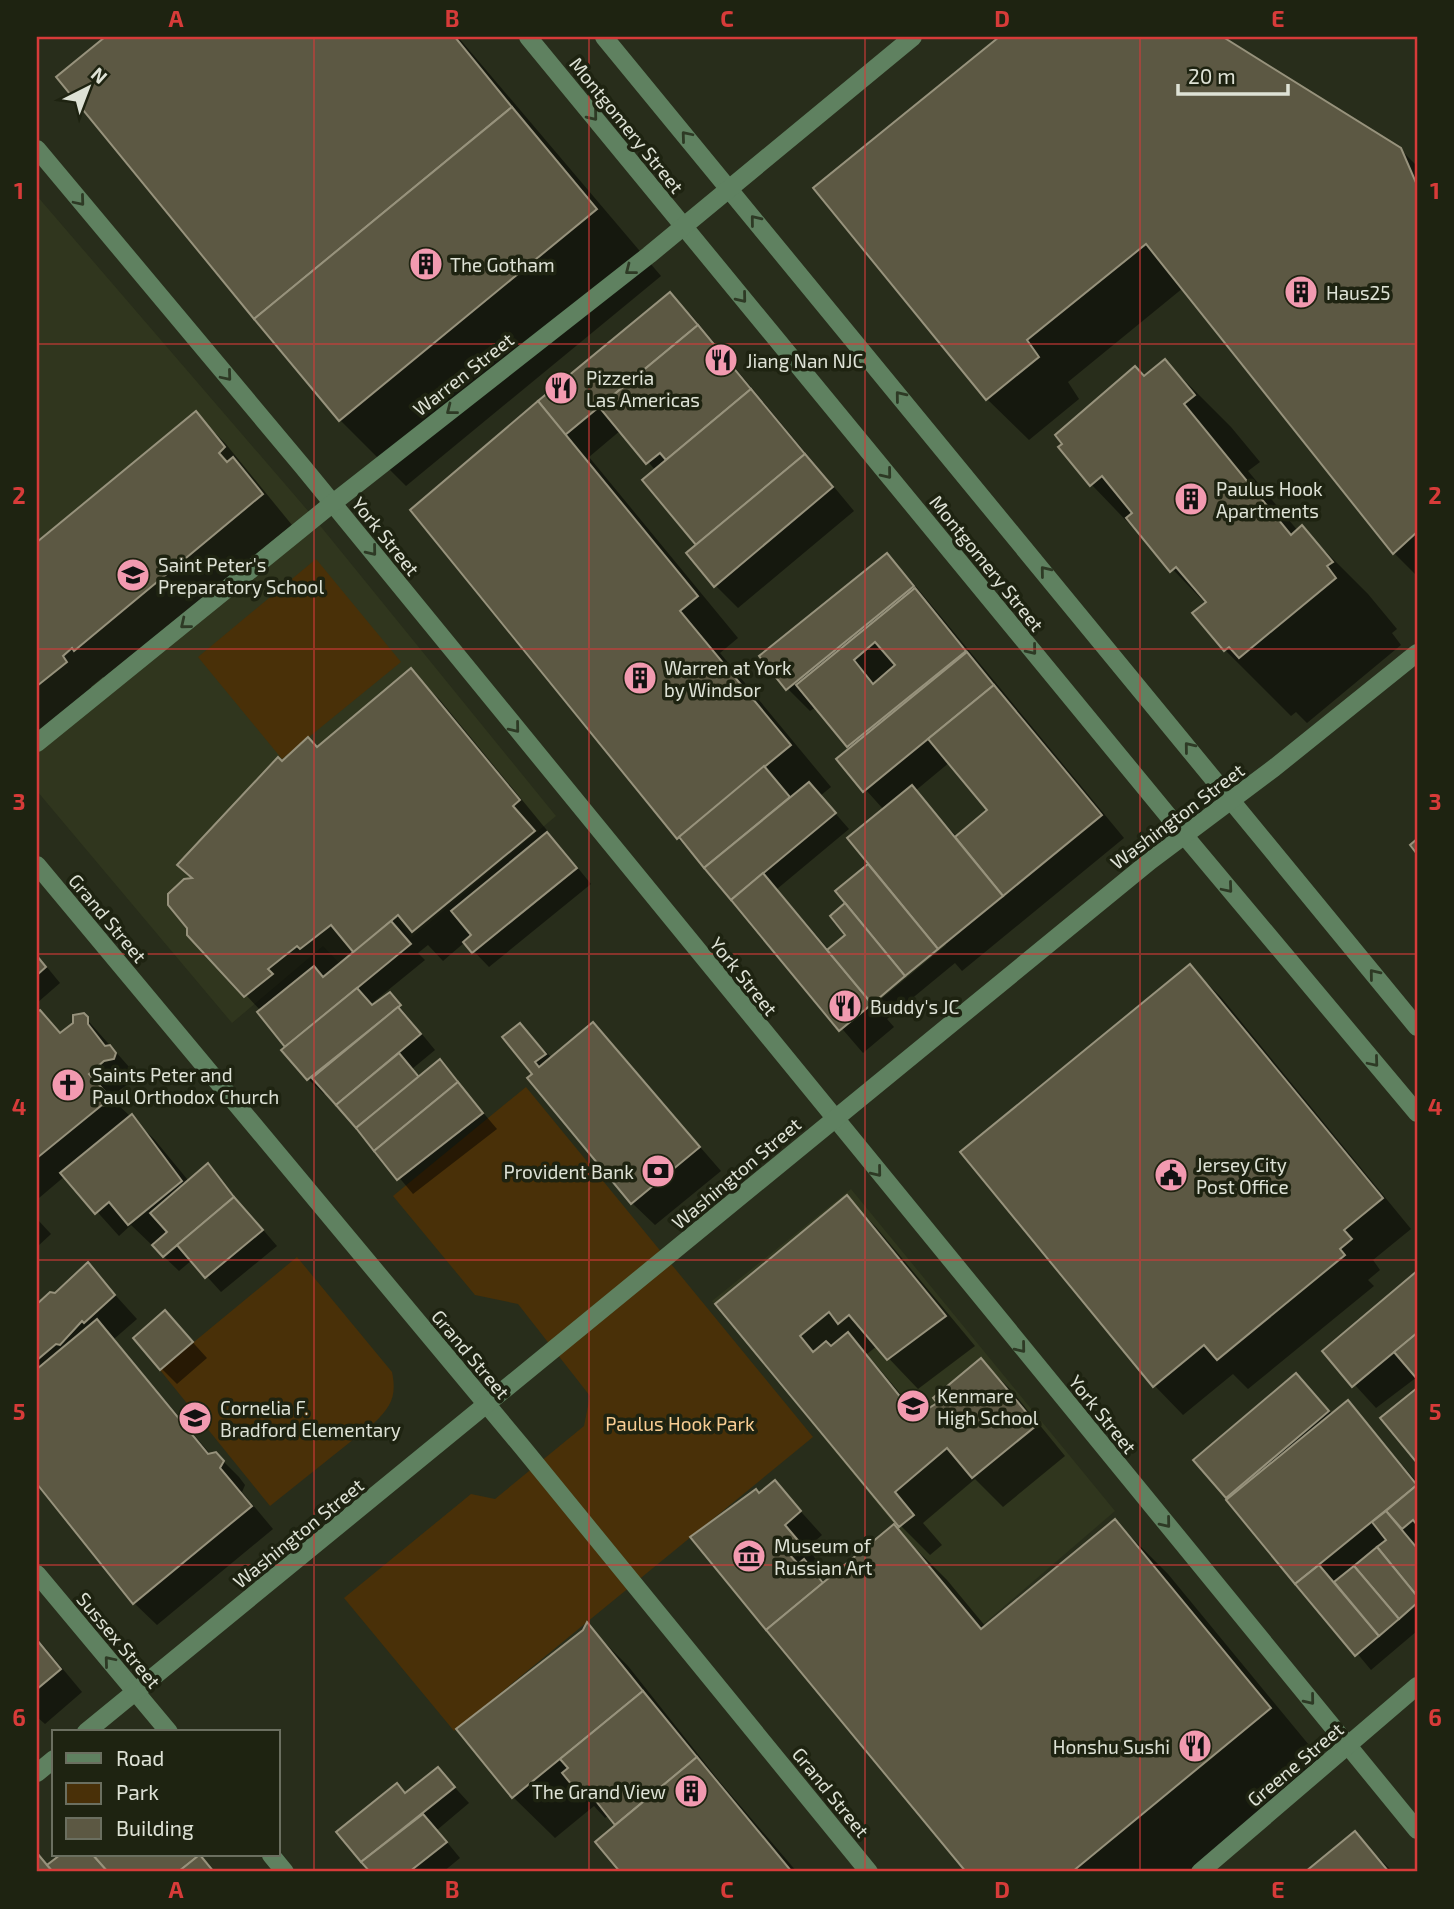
<svg xmlns="http://www.w3.org/2000/svg" width="1454" height="1909" viewBox="0 0 1454 1909" font-family="'Exo 2',sans-serif">
	<rect width="100%" height="100%" fill="#282d1b"/>
	<!-- built -->
	<g fill="#30361e">
		<path d="M37,196L309,512L556,816L411,938L395,918L340,964L323,946L232,1023L37,791Z"/>
		<path d="M851,1189L1115,1511L979,1628L712,1301Z"/>
	</g>
	<!-- green -->
	<g fill="#493008">
		<path d="M316,559L401,662L282,759L198,657Z"/>
		<path d="M526,1087L813,1437L454,1731L344,1598L471,1494L495,1499L584,1426L590,1396L518,1304L475,1295L393,1196Z"/>
		<path d="M297,1257L392,1372C397,1396 391,1407 374,1423L270,1506L160,1370Z"/>
	</g>
	<!-- shadow -->
	<g fill="#0007" fill-rule="evenodd">
		<path d="M107,37H458L661,276L406,486L340,420L58,77Z"/>
		<path d="M1002,37H1220L1400,149L1417,166V576L1394,553L1183,288L1068,382L1079,399L1029,440L987,399L816,188Z"/>
		<path d="M670,294L693,317L854,511L738,608L715,585L699,545L656,471L621,430L589,457L738,638L720,653L831,787L820,796L849,829L777,889L829,950L848,935V904L837,891L871,864L884,810L838,759L851,749L816,707L810,711L788,689L887,555L909,578L1124,838L962,971L955,963L887,1019L894,1027L863,1053L678,838L412,510ZM950,762L989,811L957,837L915,791ZM944,942L946,945L875,1004L872,1002Z"/>
		<path d="M1165,361L1231,427L1260,462L1248,471L1298,531L1302,528L1368,594L1397,629L1392,633L1401,645L1307,723L1296,712L1291,716L1225,650L1195,613L1206,604L1092,485L1061,448L1071,421L1135,368L1145,378Z"/>
		<path d="M196,414L225,443L292,525L105,679L103,677L91,687L95,692L37,740V545Z"/>
		<path d="M411,671L440,700L591,884L489,967L465,942L443,961L428,945L418,953L425,960L371,1004L374,1006L389,994L435,1050L412,1069L420,1078L440,1062L497,1129L413,1194L328,1093L324,1094L308,1079L261,1011L189,934L195,880L282,763L318,749Z"/>
		<path d="M37,955L60,983L37,1003Z"/>
		<path d="M1190,967L1220,996L1411,1229L1373,1260L1380,1270L1368,1280L1374,1286L1248,1389L1233,1374L1183,1415L1154,1385Z"/>
		<path d="M39,1012L61,1034L83,1015L138,1077L110,1097L154,1139L187,1179V1184L208,1166L277,1246L221,1292L192,1260L179,1271L131,1225L119,1236L65,1176L39,1198L37,1195V1015Z"/>
		<path d="M593,1024L721,1171L655,1225L632,1203L534,1075L520,1025L552,1058Z"/>
		<path d="M847,1198L876,1227L975,1346L918,1389L877,1346L867,1354L909,1404L930,1410L981,1360L1011,1390L1065,1456L1003,1507L975,1479L923,1523L942,1545L930,1555L901,1526L718,1304Z"/>
		<path d="M37,1219L51,1234L37,1247Z"/>
		<path d="M88,1265L137,1319L114,1339L211,1455L216,1454L239,1477L245,1485L242,1492L273,1529L157,1625L134,1603L37,1482V1298L41,1302L55,1295Z"/>
		<path d="M1417,1274V1377L1376,1408L1324,1351Z"/>
		<path d="M165,1312L207,1358L177,1384L162,1369Z"/>
		<path d="M1296,1375L1333,1415L1348,1402L1417,1482V1631L1371,1670L1196,1460Z"/>
		<path d="M775,1483L822,1535L807,1548L822,1567L815,1573L825,1583L894,1527L947,1580L986,1627L1115,1521L1168,1574L1323,1762L1190,1872H968L693,1538Z"/>
		<path d="M587,1625L628,1666L720,1782L797,1872H622L597,1842L618,1825L609,1815L605,1818L594,1806L555,1838L513,1797Z"/>
		<path d="M37,1638L82,1692L45,1724L37,1717Z"/>
		<path d="M438,1769L469,1803L437,1830L460,1858L443,1872H372L339,1832L406,1795Z"/>
		<path d="M1355,1834L1393,1872H1308Z"/>
		<path d="M62,1855H198L215,1872H37V1855L48,1867Z"/>
	</g>
	<!-- building -->
	<g fill="#5c5843" stroke="#97927c" stroke-width="2" fill-rule="evenodd">
		<path d="M105,37H455L512,107L254,319L56,77Z"/>
		<path d="M999,37H1223L1401,148L1417,185V532L1393,554L1146,244L1027,340L1039,357L986,400L813,188Z"/>
		<path d="M512,107L597,209L339,421L254,319Z"/>
		<path d="M670,292L698,325L565,435L538,401Z"/>
		<path d="M698,325L751,389L666,460L660,453L646,464L599,407Z"/>
		<path d="M1165,359L1195,395L1184,404L1291,535L1302,525L1333,562L1327,566L1336,578L1239,658L1229,647L1224,651L1192,613L1206,602L1176,567L1170,572L1126,518L1132,513L1102,476L1090,486L1058,447L1062,444L1055,435L1135,366L1144,376Z"/>
		<path d="M751,389L805,454L696,545L642,480Z"/>
		<path d="M538,401L698,596L680,611L791,745L677,839L410,510Z"/>
		<path d="M196,411L225,447L219,453L227,462L233,457L263,494L74,651L72,648L63,656L67,662L37,686V542Z"/>
		<path d="M805,454L833,487L714,587L686,553Z"/>
		<path d="M887,553L914,586L786,690L759,656Z"/>
		<path d="M915,588L966,651L847,747L796,685ZM875,642L895,665L873,684L854,660Z"/>
		<path d="M967,652L994,685L863,792L836,759Z"/>
		<path d="M411,668L520,800L513,806L535,831L412,932L398,915L354,953L331,925L300,949L297,946L268,969L273,974L244,997L187,935V928L168,905V894L184,879L192,878L177,865L278,757L282,761L308,737L317,747Z"/>
		<path d="M994,685L1102,815L1003,896L955,837L987,810L928,739Z"/>
		<path d="M764,766L790,797L704,868L679,837Z"/>
		<path d="M809,782L836,813L731,900L704,868Z"/>
		<path d="M912,785L1003,896L938,949L847,838Z"/>
		<path d="M547,832L577,868L472,953L463,942L471,935L451,911Z"/>
		<path d="M1417,839V854L1410,845Z"/>
		<path d="M868,864L938,949L905,976L835,891Z"/>
		<path d="M763,873L872,1004L839,1031L731,900Z"/>
		<path d="M845,903L905,976L872,1004L827,950L845,935L830,916Z"/>
		<path d="M391,921L411,944L285,1047L257,1012L314,966L323,977Z"/>
		<path d="M37,956L46,967L37,975Z"/>
		<path d="M1190,964L1383,1198L1344,1230L1352,1239L1340,1249L1345,1255L1217,1360L1204,1345L1153,1387L960,1152Z"/>
		<path d="M357,988L372,1005L390,992L401,1005L307,1080L281,1050Z"/>
		<path d="M398,1007L421,1034L336,1105L312,1078Z"/>
		<path d="M40,1010L60,1033L73,1023V1015L84,1013L88,1017V1024L105,1046L110,1045L116,1053L114,1059L104,1061L89,1074L109,1096L110,1103L107,1106L102,1105L37,1158V1012Z"/>
		<path d="M593,1022L700,1147L631,1204L527,1078L532,1074L502,1037L520,1023L546,1054L535,1062L539,1067Z"/>
		<path d="M399,1053L419,1077L356,1128L336,1105Z"/>
		<path d="M440,1059L458,1082L374,1151L356,1128Z"/>
		<path d="M458,1082L483,1113L397,1180L374,1151Z"/>
		<path d="M132,1114L182,1181L128,1225L109,1202L95,1214L60,1173Z"/>
		<path d="M208,1163L234,1197L163,1257L152,1245L167,1232L150,1213Z"/>
		<path d="M847,1195L946,1316L887,1360L849,1315L838,1324L829,1312L800,1336L813,1352L826,1341L831,1346L848,1332L906,1404L913,1398L917,1404L921,1400L929,1408L937,1403L933,1398L981,1358L1037,1425L972,1478L947,1448L895,1492L914,1515L899,1527L715,1304Z"/>
		<path d="M234,1197L263,1230L205,1278L177,1245Z"/>
		<path d="M88,1262L115,1295L84,1323L82,1321L60,1345L56,1344L37,1360V1304L50,1292L55,1293Z"/>
		<path d="M1417,1271V1333L1352,1387L1322,1351Z"/>
		<path d="M165,1310L193,1342L160,1370L133,1338Z"/>
		<path d="M97,1319L208,1454L216,1452L224,1461L220,1468L252,1506L133,1604L37,1484V1369Z"/>
		<path d="M1417,1333V1379L1394,1352Z"/>
		<path d="M1296,1373L1329,1411L1226,1498L1193,1460Z"/>
		<path d="M1417,1388V1463L1380,1418Z"/>
		<path d="M1348,1400L1417,1485L1295,1584L1226,1500Z"/>
		<path d="M775,1480L801,1511L785,1525L801,1544L789,1554L798,1564L804,1559L823,1583L766,1630L690,1537L756,1489L759,1493Z"/>
		<path d="M1417,1485V1525L1413,1520L1402,1529L1386,1511Z"/>
		<path d="M1386,1511L1417,1548V1596L1377,1547L1386,1540L1372,1522Z"/>
		<path d="M1115,1519L1271,1708L1072,1872H966L766,1630L894,1524L981,1629Z"/>
		<path d="M1377,1547L1417,1596V1603L1399,1619L1354,1566Z"/>
		<path d="M1319,1565L1379,1636L1355,1656L1295,1584Z"/>
		<path d="M1354,1566L1399,1619L1379,1636L1334,1582Z"/>
		<path d="M587,1622L643,1691L512,1798L456,1729L583,1630Z"/>
		<path d="M37,1640L61,1669L37,1689Z"/>
		<path d="M643,1691L697,1757L615,1825L588,1791L581,1796L562,1773L568,1768L560,1759Z"/>
		<path d="M697,1757L792,1872H620L595,1842Z"/>
		<path d="M438,1767L455,1787L361,1862L336,1832L397,1783L405,1793Z"/>
		<path d="M423,1814L447,1842L409,1872H370L361,1862Z"/>
		<path d="M1355,1831L1389,1872H1305Z"/>
		<path d="M37,1853L47,1865L53,1872H37Z"/>
		<path d="M60,1855H93L108,1872H53L47,1865Z"/>
		<path d="M93,1855H197L198,1856L178,1872H108Z"/>
		<path d="M200,1855L214,1872H178L198,1856Z"/>
	</g>
	<g fill="none" stroke-linecap="round" stroke-linejoin="round">
		<!-- minor -->
		<g stroke="#5f8160" stroke-width="18">
			<path d="M528,37L1184,835L1417,1113"/>
			<path d="M604,37L1417,1027"/>
			<path d="M37,149L303,467L1417,1830"/>
			<path d="M37,743L333,503L649,255L913,37"/>
			<path d="M37,865L523,1448L869,1872"/>
			<path d="M37,1574L169,1732"/>
			<path d="M86,1732L1150,861L1274,768L1417,653"/>
			<path d="M37,1773L54,1759"/>
			<path d="M271,1855L285,1872"/>
			<path d="M1200,1872L1417,1686"/>
		</g>
	</g>
	<!-- one-way arrows -->
	<defs><path id="oneway-chevron" d="M-2-3.5L2.5 0L-2 3.5" fill="none" stroke-width="1.6" stroke-linecap="round" stroke-linejoin="round" transform="scale(1.75)"/></defs>
	<g stroke="#2e3a25">
		<use href="#oneway-chevron" transform="translate(593 116) rotate(51)"/>
		<use href="#oneway-chevron" transform="translate(686 136) rotate(-130)"/>
		<use href="#oneway-chevron" transform="translate(80 201) rotate(50)"/>
		<use href="#oneway-chevron" transform="translate(755 220) rotate(-129)"/>
		<use href="#oneway-chevron" transform="translate(630 270) rotate(142)"/>
		<use href="#oneway-chevron" transform="translate(742 298) rotate(51)"/>
		<use href="#oneway-chevron" transform="translate(227 376) rotate(50)"/>
		<use href="#oneway-chevron" transform="translate(900 396) rotate(-129)"/>
		<use href="#oneway-chevron" transform="translate(451 410) rotate(142)"/>
		<use href="#oneway-chevron" transform="translate(887 474) rotate(51)"/>
		<use href="#oneway-chevron" transform="translate(372 551) rotate(51)"/>
		<use href="#oneway-chevron" transform="translate(1045 571) rotate(-129)"/>
		<use href="#oneway-chevron" transform="translate(185 624) rotate(141)"/>
		<use href="#oneway-chevron" transform="translate(1032 650) rotate(51)"/>
		<use href="#oneway-chevron" transform="translate(515 728) rotate(51)"/>
		<use href="#oneway-chevron" transform="translate(1189 747) rotate(-129)"/>
		<use href="#oneway-chevron" transform="translate(1228 888) rotate(50)"/>
		<use href="#oneway-chevron" transform="translate(1374 974) rotate(-129)"/>
		<use href="#oneway-chevron" transform="translate(1374 1062) rotate(50)"/>
		<use href="#oneway-chevron" transform="translate(877 1172) rotate(51)"/>
		<use href="#oneway-chevron" transform="translate(1021 1348) rotate(51)"/>
		<use href="#oneway-chevron" transform="translate(1166 1523) rotate(51)"/>
		<use href="#oneway-chevron" transform="translate(109 1661) rotate(-130)"/>
		<use href="#oneway-chevron" transform="translate(1310 1700) rotate(51)"/>
	</g>
	<!-- grid -->
	<path fill="none" stroke="#d73b39" stroke-width="2" stroke-opacity="0.55" d="M314,37V1872M589,37V1872M865,37V1872M1140,37V1872M37,344H1417M37,649H1417M37,954H1417M37,1260H1417M37,1565H1417"/>
	<!-- icons -->
	<defs>
		<symbol id="building-disc" viewBox="-11 -11 22 22"><circle r="9.5" fill="#f29ab0" stroke="#1e2311"/><path d="M-4-6H4V6H1V3H-1V6H-4ZM-2.5-4.3h1.7v1.8h-1.7ZM.8-4.3h1.7v1.8H.8ZM-2.5-1h1.7V.8h-1.7ZM.8-1h1.7V.8H.8Z" fill="#111"/></symbol>
		<symbol id="restaurant-disc" viewBox="-11 -11 22 22"><circle r="9.5" fill="#f29ab0" stroke="#1e2311"/><path d="M-5-6h1v4h1v-4h1v4h1v-4h1v5L-1.5 .5V6h-2V.5L-5-1ZM5-6V6H3V1.5H1.5Q1.5-4 5-6Z" fill="#111"/></symbol>
		<symbol id="school-disc" viewBox="-11 -11 22 22"><circle r="9.5" fill="#f29ab0" stroke="#1e2311"/><path d="M0-5L7-2L0 1L-7-2ZM-4 1L0 2.5L4 1V4Q0 6-4 4Z" fill="#111"/></symbol>
		<symbol id="church-disc" viewBox="-11 -11 22 22"><circle r="9.5" fill="#f29ab0" stroke="#1e2311"/><path d="M-1.2-6h2.4v3.5h3.3v2.4h-3.3V6h-2.4V-.1h-3.3v-2.4h3.3Z" fill="#111"/></symbol>
		<symbol id="bank-disc" viewBox="-11 -11 22 22"><circle r="9.5" fill="#f29ab0" stroke="#1e2311"/><path d="M-6-4H6V4H-6ZM0-2.3a2.3 2.3 0 1 0 0 4.6a2.3 2.3 0 1 0 0-4.6Z" fill="#111"/></symbol>
		<symbol id="civic-disc" viewBox="-11 -11 22 22"><circle r="9.5" fill="#f29ab0" stroke="#1e2311"/><path d="M-.6-6.5H3V-4.5H.6V-3L4-1V1h2V6H-6V1h2V-1L-.6-3ZM-1.2 2.5V6h2.4V2.5Z" fill="#111"/></symbol>
		<symbol id="museum-disc" viewBox="-11 -11 22 22"><circle r="9.5" fill="#f29ab0" stroke="#1e2311"/><path d="M0-6L6-3V-2H-6V-3ZM-5-1h2V3h-2ZM-1-1h2V3h-2ZM3-1h2V3H3ZM-6 4H6V6H-6Z" fill="#111"/></symbol>
	</defs>
	<g fill-rule="evenodd">
		<use href="#building-disc" x="407" y="245" width="38" height="38"/>
		<use href="#building-disc" x="1282" y="273" width="38" height="38"/>
		<use href="#restaurant-disc" x="702" y="341" width="38" height="38"/>
		<use href="#restaurant-disc" x="542" y="369" width="38" height="38"/>
		<use href="#building-disc" x="1172" y="480" width="38" height="38"/>
		<use href="#school-disc" x="114" y="556" width="38" height="38"/>
		<use href="#building-disc" x="621" y="659" width="38" height="38"/>
		<use href="#restaurant-disc" x="826" y="987" width="38" height="38"/>
		<use href="#church-disc" x="49" y="1066" width="38" height="38"/>
		<use href="#bank-disc" x="639" y="1152" width="38" height="38"/>
		<use href="#civic-disc" x="1152" y="1156" width="38" height="38"/>
		<use href="#school-disc" x="894" y="1387" width="38" height="38"/>
		<use href="#school-disc" x="176" y="1399" width="38" height="38"/>
		<use href="#museum-disc" x="730" y="1537" width="38" height="38"/>
		<use href="#restaurant-disc" x="1176" y="1727" width="38" height="38"/>
		<use href="#building-disc" x="672" y="1772" width="38" height="38"/>
	</g>
	<g text-anchor="middle" dominant-baseline="central" stroke-width="7" stroke-linejoin="round" paint-order="stroke">
		<!-- street labels -->
		<g font-size="19" fill="#dee2d6" stroke="#1e2311">
			<text transform="translate(627 125) rotate(51)">Montgomery Street</text>
			<text transform="translate(463 374) rotate(-38)">Warren Street</text>
			<text transform="translate(386 536) rotate(51)">York Street</text>
			<text transform="translate(987 563) rotate(51)">Montgomery Street</text>
			<text transform="translate(1177 816) rotate(-37)">Washington Street</text>
			<text transform="translate(108 918) rotate(50)">Grand Street</text>
			<text transform="translate(744 976) rotate(51)">York Street</text>
			<text transform="translate(736 1173) rotate(-40)">Washington Street</text>
			<text transform="translate(471 1354) rotate(50)">Grand Street</text>
			<text transform="translate(1103 1414) rotate(51)">York Street</text>
			<text transform="translate(298 1533) rotate(-39)">Washington Street</text>
			<text transform="translate(119 1640) rotate(50)">Sussex Street</text>
			<text transform="translate(1295 1764) rotate(-40)">Greene Street</text>
			<text transform="translate(831 1792) rotate(51)">Grand Street</text>
		</g>
		<!-- poi labels -->
		<g font-size="19" fill="#dee2d6" stroke="#1e2311" text-anchor="start">
			<text x="450" y="264">The Gotham</text>
			<text x="1326" y="292">Haus25</text>
			<text x="746" y="360">Jiang Nan NJC</text>
			<text x="586" y="377">Pizzeria<tspan x="586" dy="22">Las Americas</tspan></text>
			<text x="1216" y="488">Paulus Hook<tspan x="1216" dy="22">Apartments</tspan></text>
			<text x="158" y="564">Saint Peter's<tspan x="158" dy="22">Preparatory School</tspan></text>
			<text x="664" y="667">Warren at York<tspan x="664" dy="22">by Windsor</tspan></text>
			<text x="870" y="1006">Buddy's JC</text>
			<text x="92" y="1074">Saints Peter and<tspan x="92" dy="22">Paul Orthodox Church</tspan></text>
			<text x="1196" y="1164">Jersey City<tspan x="1196" dy="22">Post Office</tspan></text>
			<text x="634" y="1171" text-anchor="end">Provident Bank</text>
			<text x="937" y="1395">Kenmare<tspan x="937" dy="22">High School</tspan></text>
			<text x="220" y="1407">Cornelia F.<tspan x="220" dy="22">Bradford Elementary</tspan></text>
			<text x="774" y="1545">Museum of<tspan x="774" dy="22">Russian Art</tspan></text>
			<text x="1170" y="1746" text-anchor="end">Honshu Sushi</text>
			<text x="666" y="1791" text-anchor="end">The Grand View</text>
		</g>
		<!-- park labels -->
		<g font-size="19" fill="#f9cd93" stroke="#1e2311">
			<text x="680" y="1423">Paulus Hook Park</text>
		</g>
	</g>
	<!-- border -->
	<rect width="1454" height="1909" fill="none" stroke="#1e2311" stroke-width="77"/>
	<!-- legend -->
	<rect x="52" y="1730" width="228" height="126" fill="#1e2311" stroke="#6b6f60" stroke-width="2"/>
	<rect x="66" y="1753" width="35" height="10" fill="#5f8160" stroke="#6b6f60" stroke-width="2"/>
	<text x="116" y="1766" font-size="21" fill="#dee2d6">Road</text>
	<rect x="66" y="1783" width="35" height="21" fill="#493008" stroke="#6b6f60" stroke-width="2"/>
	<text x="116" y="1800" font-size="21" fill="#dee2d6">Park</text>
	<rect x="66" y="1818" width="35" height="21" fill="#5c5843" stroke="#6b6f60" stroke-width="2"/>
	<text x="116" y="1836" font-size="21" fill="#dee2d6">Building</text>
	<!-- north arrow -->
	<g transform="translate(88 88) rotate(42)" stroke="#1e2311" stroke-width="5" paint-order="stroke">
	<path d="M0-5L12 26L0 18L-12 26Z" fill="#dee2d6"/>
	<text y="-10" font-size="19" font-weight="bold" text-anchor="middle" fill="#dee2d6">N</text>
	</g>
	<!-- scale -->
	<path d="M1178 84v10h110v-10" fill="none" stroke="#dee2d6" stroke-width="3.5"/>
	<text x="1188" y="84" font-size="21" fill="#dee2d6" stroke="#1e2311" stroke-width="5" paint-order="stroke">20 m</text>
	<rect x="38" y="38" width="1378" height="1832" fill="none" stroke="#d73b39" stroke-width="2.5"/>
	<g font-size="23" text-anchor="middle" font-weight="bold" fill="#d73b39">
		<text x="176" y="27">A</text>
		<text x="452" y="27">B</text>
		<text x="727" y="27">C</text>
		<text x="1002" y="27">D</text>
		<text x="1278" y="27">E</text>
		<text x="19" y="199">1</text>
		<text x="1435" y="199">1</text>
		<text x="19" y="504">2</text>
		<text x="1435" y="504">2</text>
		<text x="19" y="810">3</text>
		<text x="1435" y="810">3</text>
		<text x="19" y="1115">4</text>
		<text x="1435" y="1115">4</text>
		<text x="19" y="1420">5</text>
		<text x="1435" y="1420">5</text>
		<text x="19" y="1726">6</text>
		<text x="1435" y="1726">6</text>
		<text x="176" y="1898">A</text>
		<text x="452" y="1898">B</text>
		<text x="727" y="1898">C</text>
		<text x="1002" y="1898">D</text>
		<text x="1278" y="1898">E</text>
	</g>
</svg>
